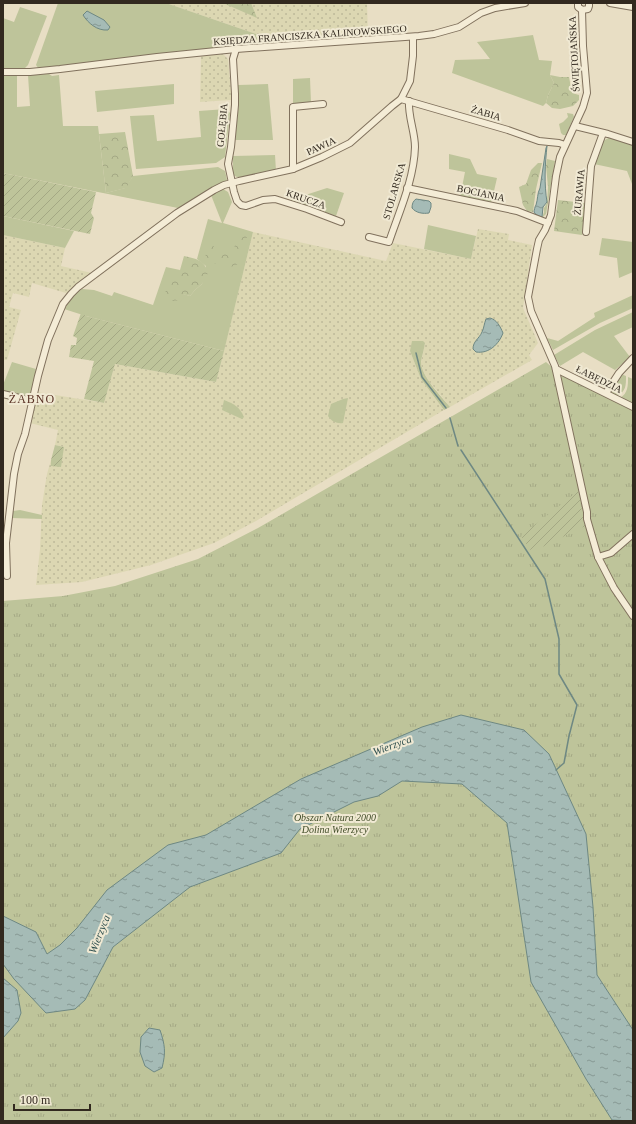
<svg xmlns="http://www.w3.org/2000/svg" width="636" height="1124" viewBox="0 0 636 1124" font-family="Georgia,serif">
	<defs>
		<pattern id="farmland-dots" width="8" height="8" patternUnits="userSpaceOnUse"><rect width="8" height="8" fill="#dcd7b2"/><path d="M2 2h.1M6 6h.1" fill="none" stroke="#bdb999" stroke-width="1.8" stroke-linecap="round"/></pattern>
		<pattern id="forest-crowns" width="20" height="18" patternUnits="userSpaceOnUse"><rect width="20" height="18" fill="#bec49a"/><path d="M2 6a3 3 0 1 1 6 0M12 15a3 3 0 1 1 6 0" fill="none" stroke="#a4a884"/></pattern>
		<pattern id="park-tufts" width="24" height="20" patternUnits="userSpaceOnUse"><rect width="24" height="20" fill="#bec49a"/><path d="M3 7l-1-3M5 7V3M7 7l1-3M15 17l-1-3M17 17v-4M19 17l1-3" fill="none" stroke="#a4a884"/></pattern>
		<pattern id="garden-furrows" width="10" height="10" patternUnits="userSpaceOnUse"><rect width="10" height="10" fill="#bec49a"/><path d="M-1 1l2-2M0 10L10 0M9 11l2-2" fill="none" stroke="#a4a884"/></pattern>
		<pattern id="water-ripples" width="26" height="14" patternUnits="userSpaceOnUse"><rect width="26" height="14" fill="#a5bbb6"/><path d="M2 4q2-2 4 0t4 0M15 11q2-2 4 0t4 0" fill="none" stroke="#879893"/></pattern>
	</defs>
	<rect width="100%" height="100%" fill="#e8dec4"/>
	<!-- farmland -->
	<g fill="url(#farmland-dots)">
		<path d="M166,3H367L368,37L282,43Z"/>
		<path d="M223,54L228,59L231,91V100L200,102L201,56Z"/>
		<path d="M478,229L509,234L508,240L532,245L523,308L538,343L529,355L532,360L450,407L428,380L423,371L421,363L425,343L410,351L421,379L444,410L256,521L214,543L151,565L82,582L36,585L40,549L42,505L47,474L51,460V466L64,447L55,445L58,430L30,423L37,392L104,403L115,364L216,382L253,232L386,261L393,243L471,259Z"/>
		<path d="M3,235L65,248L61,266L92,273L66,293L32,283L29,297L13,293L9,307L21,310L7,360H3Z"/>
	</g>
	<!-- grass -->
	<g fill="#bec49a">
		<path d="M58,3H166L282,43L92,62L39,69L36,65Z"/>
		<path d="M20,7L47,16L28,65L24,69L3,70V18L14,22Z"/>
		<path d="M533,35L539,60L552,61L550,75L554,83L548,95L546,103L543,106L452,73L455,60L490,59L477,42Z"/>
		<path d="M49,74L52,76L59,75L63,126H98L106,193L125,188L133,176L218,167L225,171L227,180L178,208L3,173V75H17V107L30,106L28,75Z"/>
		<path d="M310,78L311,103H293V79Z"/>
		<path d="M174,84V104L97,112L95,91Z"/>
		<path d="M268,84L273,140H235L239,103L238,85Z"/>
		<path d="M226,109L230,113L225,157L216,163L136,169L130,116L154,115L157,141L201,137L199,111Z"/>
		<path d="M567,113L573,114L574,117L566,135H563L561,133L559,124L563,122L568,117Z"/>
		<path d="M610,137L633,145V180L632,184L627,171L594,164L603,141Z"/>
		<path d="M449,154L470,159L477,174L497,178L491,204L460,197L465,172L449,169Z"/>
		<path d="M275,155L276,171L239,178L233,175V156Z"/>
		<path d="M327,188L344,193L336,216L290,200Z"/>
		<path d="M223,189L228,192L232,202L223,223L253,232L224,351L86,316L64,309L69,299L82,289L94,290L112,296L114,292L153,305L166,267L180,270L173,291L190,296L195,290L202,284L206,266L197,259L208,219L222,223L211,195Z"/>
		<path d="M3,216L74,231L65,248L3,235Z"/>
		<path d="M428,225L476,236L471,259L424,249Z"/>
		<path d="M602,238L633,242V272L619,278L617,258L599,255Z"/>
		<path d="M633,295V308L600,323L553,350L547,338L558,341L595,317L594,313Z"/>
		<path d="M633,312V327L614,336L630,357L615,370L583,352L560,366L554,355L595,330Z"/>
		<path d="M412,341H423L425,343C424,349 422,356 421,362C421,376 441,396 450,407L444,410L421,379L410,351Z"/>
		<path d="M12,362L36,369L31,393L25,397L3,392V385Z"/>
		<path d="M621,374L626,376C626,386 626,391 617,396L610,393Z"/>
		<path d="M628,377L633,379V403L620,398C628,393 628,386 628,377Z"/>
		<path d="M348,398L343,423C337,424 331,421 328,416L331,404L343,399Z"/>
		<path d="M224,400C234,404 239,406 244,417L242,419L222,410Z"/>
		<path d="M20,510L42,515V519L12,518L13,511Z"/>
	</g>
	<!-- forest -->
	<g fill="url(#forest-crowns)">
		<path d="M223,3H251L257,18Z"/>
		<path d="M550,75L560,77H569L572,93L579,95V100L573,106L560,109L552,108L546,103L548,95L554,83Z"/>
		<path d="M125,132L133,176L126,188L106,193L99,134Z"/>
		<path d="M547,159L555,161L546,214L542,218L544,212V208L547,203L548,187L546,166Z"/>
		<path d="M538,163H542L536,189L533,212L527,211L523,205L519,187L526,184L531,170Z"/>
		<path d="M558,200L585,203L582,235L554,231Z"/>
		<path d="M239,233H244L247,238L238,264L231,267L208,262L205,258L210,236L216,238L213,249L232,254Z"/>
		<path d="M184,256C196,259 204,259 208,273L202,284L195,290L190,296L182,294L181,300L172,301L164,299V293L167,290L173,291V288L170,282L171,276L180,270Z"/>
	</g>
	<!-- park -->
	<path fill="url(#park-tufts)" d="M546,362L561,375L633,409V1121H3V601L63,596L115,586L198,559L258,528Z"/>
	<!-- garden -->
	<g fill="url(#garden-furrows)">
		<path d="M3,173L96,192L91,213L94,218L90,234L3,216Z"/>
		<path d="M81,313L86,316L224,351L216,382L115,364L104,403L84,399L94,361L69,357L71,345H76L77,338L73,336Z"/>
		<path d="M55,445L64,447L61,467L51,466V460Z"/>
		<path d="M578,491L585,526L532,552L521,536Z"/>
	</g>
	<!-- water -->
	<g fill="url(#water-ripples)" stroke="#6e8883">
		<path d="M87,11L104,20L110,27L108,30C97,31 88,23 83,15Z"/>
		<path d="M547,146C545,164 544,184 547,202L543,207L542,217C539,216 535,215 534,212C534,211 535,206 536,205C538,199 537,194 540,188L546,148Z"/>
		<path d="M416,199L429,201L431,203V207L429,213C423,214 416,213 412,208C412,204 413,201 416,199Z"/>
		<path d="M490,318C497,320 500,326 503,333C499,344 489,354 476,352L473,349C473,341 479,339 482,332C484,328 484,324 486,319Z"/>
		<path d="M461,715L524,730L549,754L586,834L593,907L597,975L633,1030V1121L612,1120L586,1079L531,982L507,823L462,784L402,781L378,796L354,802L300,829L281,853L190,887L113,947L85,1000L75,1009L46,1013L14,979L3,964V916L36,932L47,954L60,945L77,928L107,890L168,845L206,835L301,779L422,727Z"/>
		<path d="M3,978L17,990L21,1013L18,1021L3,1038Z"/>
		<path d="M149,1028L160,1030C165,1045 166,1052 162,1068L154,1072L145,1066L140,1052L141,1037Z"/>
	</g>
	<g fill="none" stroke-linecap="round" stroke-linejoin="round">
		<!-- stream -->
		<g stroke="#6e8883" stroke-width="1.5">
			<path d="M416,353L422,377L446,408"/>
			<path d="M450,418L458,446"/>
			<path d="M461,450L545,579L559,639V674L577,705L569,736L564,763L556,770"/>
		</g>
		<defs>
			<g id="street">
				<path d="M578,3V7L582,10L588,9L589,6V3"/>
				<path d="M610,3L633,7"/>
				<path d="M582,10L583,46L587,93L583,107L560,157L556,176L551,215L545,230L539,240L537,249L528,297L531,311L555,366L587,512V519L598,557L614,588L633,616"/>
				<path d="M236,49L233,59L235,94V105L231,147L228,164L234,192L237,201L241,205L246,206L263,200L275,199L307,209L341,222"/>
				<path d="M3,72H30L60,69L157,57L236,49L419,36L434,34L459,27L481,13L495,8L525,3"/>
				<path d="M401,99L508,130L539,141L559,143L565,145"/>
				<path d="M575,126L608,134L633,142"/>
				<path d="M293,169V107L323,104"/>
				<path d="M407,188L517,211L548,223"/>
				<path d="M586,232L591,166L603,133"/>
				<path d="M369,237L389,242C399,212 414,180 415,147C415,132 408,117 409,101"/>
				<path d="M556,369L633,407"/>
				<path d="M606,393L619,373L633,358"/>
				<path d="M3,394L32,401"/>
				<path d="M598,557L611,553L633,534"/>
				<path d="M7,576L6,543L14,474L18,454L25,434L38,376L48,340L63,304L71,294L78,287L177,213L214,190L224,185L239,181L293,169L322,157L350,143L392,106L401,99L410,81L413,56V37"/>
			</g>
		</defs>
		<!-- street casing -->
		<use href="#street" stroke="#80715d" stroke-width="8"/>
		<!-- street -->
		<use href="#street" stroke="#f4ecd6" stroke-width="6"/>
	</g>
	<g text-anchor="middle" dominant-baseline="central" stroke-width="4" stroke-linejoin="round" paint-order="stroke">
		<!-- street labels -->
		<g font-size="10" fill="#32291f" stroke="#f0e9d3">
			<text transform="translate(310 35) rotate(-4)">KSIĘDZA FRANCISZKA KALINOWSKIEGO</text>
			<text transform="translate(574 54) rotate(-93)">ŚWIĘTOJAŃSKA</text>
			<text transform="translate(486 113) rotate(17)">ŻABIA</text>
			<text transform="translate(222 125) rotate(-85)">GOŁĘBIA</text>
			<text transform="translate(321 146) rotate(-24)">PAWIA</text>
			<text transform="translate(394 191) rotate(-74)">STOLARSKA</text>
			<text transform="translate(579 192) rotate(-85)">ŻURAWIA</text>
			<text transform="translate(481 193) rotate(12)">BOCIANIA</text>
			<text transform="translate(306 199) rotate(19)">KRUCZA</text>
			<text transform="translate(599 379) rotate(26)">ŁABĘDZIA</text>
		</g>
		<!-- park labels -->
		<g font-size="10" font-style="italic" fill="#414c28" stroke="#f0e9d3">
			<text x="335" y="817">Obszar Natura 2000<tspan x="335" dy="12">Dolina Wierzycy</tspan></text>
		</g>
		<!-- water labels -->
		<g font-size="11" font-style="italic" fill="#30504f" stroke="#f0e9d3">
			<text transform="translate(392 745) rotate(-20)">Wierzyca</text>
			<text transform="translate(99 934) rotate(-68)">Wierzyca</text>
		</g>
		<!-- quarter labels -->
		<g font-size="12" letter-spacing="1" fill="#593124" stroke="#f0e9d3">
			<text x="32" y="399">ŻABNO</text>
		</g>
	</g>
	<!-- border -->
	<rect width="636" height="1124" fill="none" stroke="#32291f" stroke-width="8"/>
	<!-- scale -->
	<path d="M14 1104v6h76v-6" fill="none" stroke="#32291f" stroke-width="2"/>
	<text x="20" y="1104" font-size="12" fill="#32291f" stroke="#f0e9d3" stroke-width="3" paint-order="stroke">100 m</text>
</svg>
